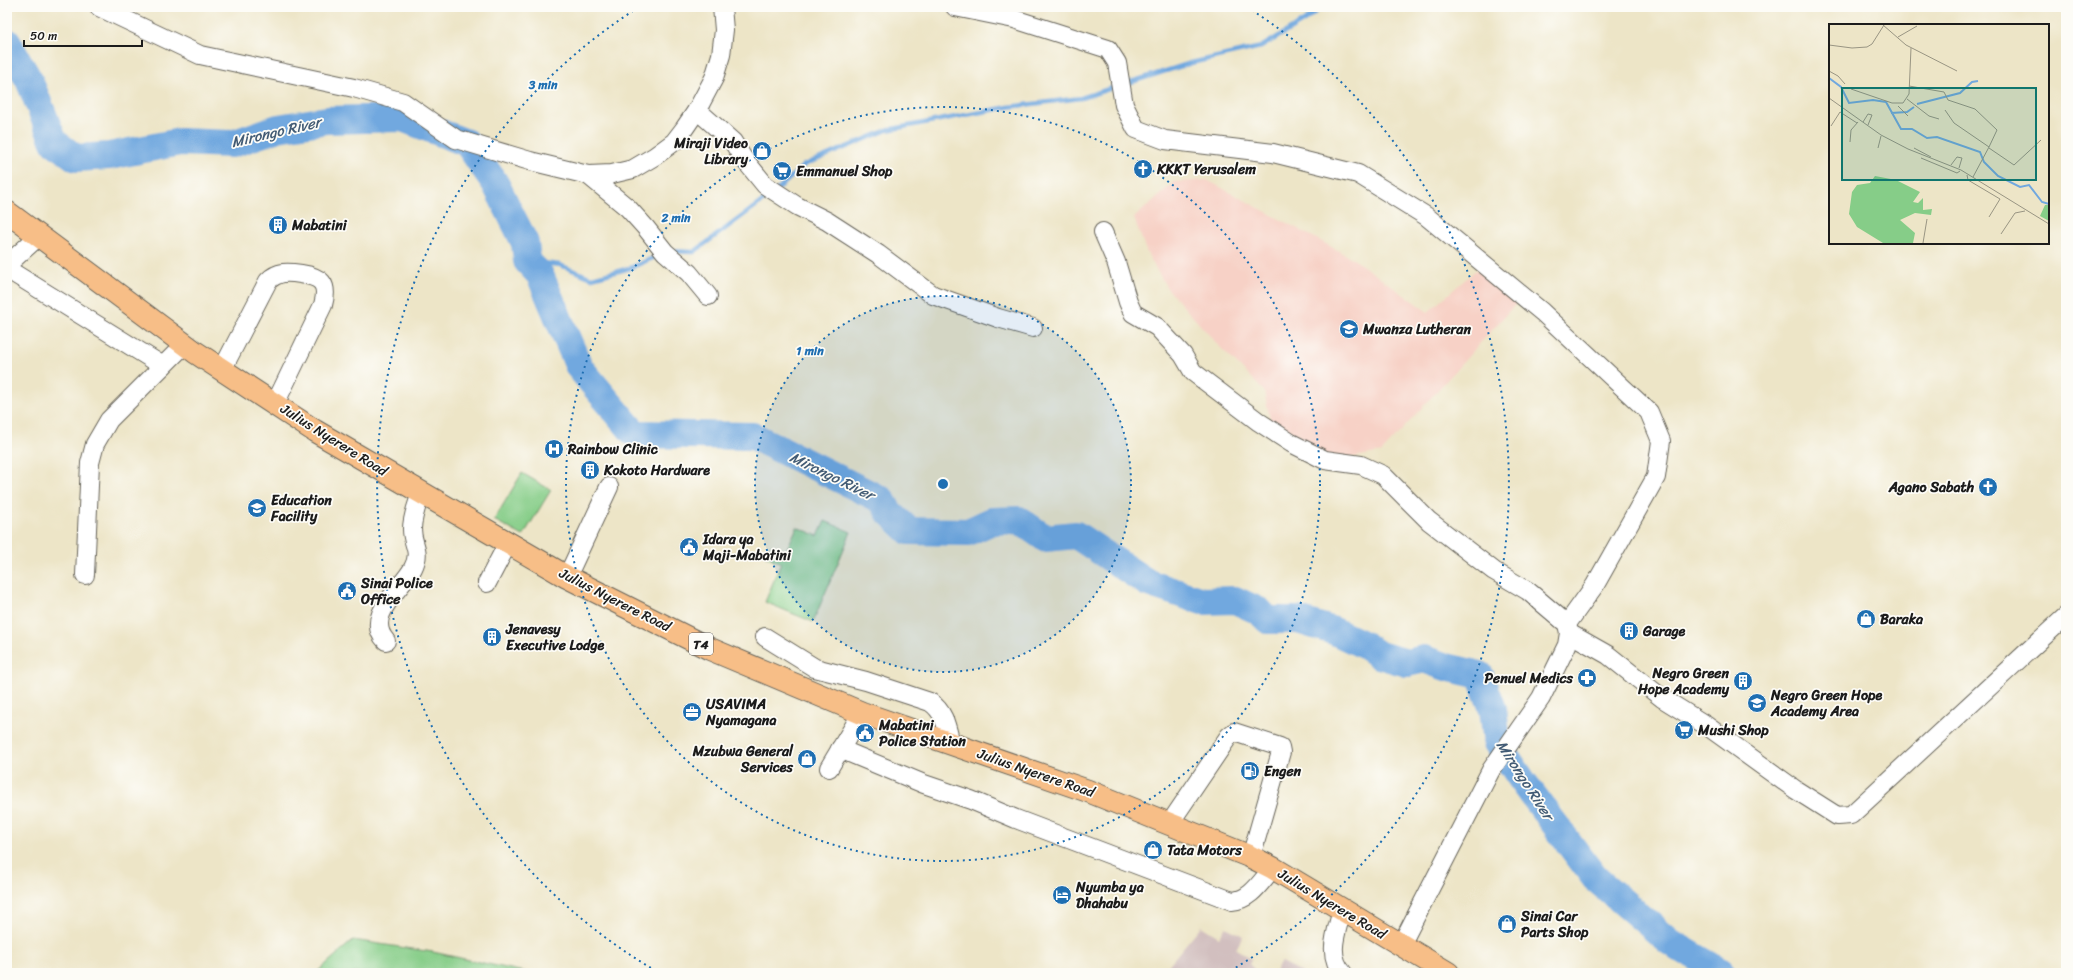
<svg xmlns="http://www.w3.org/2000/svg" width="2073" height="980" viewBox="0 0 2073 980" font-family="Sriracha,sans-serif">
	<rect width="100%" height="100%" fill="#fdfcf7"/>
	<filter id="ink" filterUnits="userSpaceOnUse"><feTurbulence type="fractalNoise" baseFrequency=".025" numOctaves="2"/><feDisplacementMap in="SourceGraphic" scale="8" xChannelSelector="R" yChannelSelector="G"/><feConvolveMatrix kernelMatrix="1 2 1 2 8 2 1 2 1" color-interpolation-filters="sRGB"/></filter>
	<filter id="wash" filterUnits="userSpaceOnUse"><feTurbulence type="fractalNoise" baseFrequency=".012" numOctaves="4" result="noise"/><feDisplacementMap in="SourceGraphic" scale="16" xChannelSelector="R" yChannelSelector="G"/><feGaussianBlur stdDeviation="0.9" result="paint"/><feColorMatrix in="noise" values="0 0 0 0 0 0 0 0 0 0 0 0 0 0 0 0 0 1.4 0 .05"/><feComposite in="paint" operator="in"/></filter>
	<g filter="url(#wash)">
		<rect width="100%" height="100%" fill="#ede5c7"/>
		<!-- built -->
		<path fill="#f7d1c6" d="M1207,180L1352,258L1428,312L1476,270L1520,299L1382,452L1332,461L1270,420L1264,391L1219,346L1167,288L1147,253L1134,218L1174,182Z"/>
		<!-- industrial -->
		<g fill="#d2bfbf">
			<path d="M1201,926L1219,937L1226,927L1243,936L1236,949L1252,959L1249,964L1257,972L1162,973Z"/>
			<path d="M1281,962L1303,973H1274Z"/>
		</g>
		<!-- green -->
		<g fill="#86cd88" stroke="#517452">
			<path d="M522,473L551,490L523,536L494,520Z"/>
			<path d="M825,521L851,532L813,622L765,602L781,563L766,556L771,545L786,551L797,527L818,536Z"/>
			<path d="M353,940L433,952L529,973H316Z"/>
		</g>
		<g fill="none" stroke-linecap="round" stroke-linejoin="round">
			<!-- stream -->
			<g stroke="#71a8df" stroke-width="4.5">
				<path d="M1125,84L1191,63L1261,47L1304,21L1322,7"/>
				<path d="M778,189L804,165L887,130L1008,107L1081,98L1118,86"/>
				<path d="M671,251L694,252L772,194"/>
				<path d="M527,261L560,265L592,278L630,268L662,254"/>
			</g>
			<!-- river -->
			<path stroke="#71a8df" stroke-width="28" d="M7,42L29,80L54,142L76,158L109,156L180,142L232,144L278,128L327,120L402,118L467,143L495,183L525,243L527,261L540,275L579,367L635,434L753,436L882,500L889,512L909,531L968,532L992,521L1019,520L1045,538L1076,535L1148,583L1202,601L1235,600L1259,611L1268,620H1298L1334,631L1364,645L1379,655L1407,663L1424,659L1446,667L1480,675L1493,709L1497,743L1524,783L1595,878L1670,942L1723,973"/>
		</g>
	</g>
	<g filter="url(#ink)">
		<g fill="none" stroke-linecap="round" stroke-linejoin="round">
			<defs>
				<g id="minor">
					<path d="M99,7L200,55L354,88L403,102L456,139L530,161L588,175L612,174L633,169L655,156L674,142L684,129L697,110L714,78L721,55L724,30L722,7"/>
					<path d="M955,7L1014,19L1108,49L1117,63L1124,105L1136,129L1165,140L1273,153L1358,174L1426,216L1542,312L1649,412L1661,441L1656,477L1595,585L1567,624"/>
					<path d="M697,110L733,142L743,158L765,185L797,206L827,221L878,254L933,295L998,318L1033,328"/>
					<path d="M588,175L628,208L646,228L665,252L689,273L708,296"/>
					<path d="M1103,232L1116,262L1128,302L1133,313L1157,327L1183,355L1193,372L1259,422L1291,443L1325,460L1361,465L1383,475L1429,521L1494,571L1528,591L1567,624L1569,633L1567,645L1541,698L1491,770L1401,945"/>
					<path d="M7,265L40,235"/>
					<path d="M7,269L163,366"/>
					<path d="M222,370L268,281C278,271 288,272 301,274C321,277 329,283 323,305L275,404"/>
					<path d="M85,575L90,463L95,444L109,420L185,344"/>
					<path d="M567,577L609,487"/>
					<path d="M487,583L508,543"/>
					<path d="M1569,633L1608,655L1662,698L1707,726L1796,790L1837,816L1851,815L2066,616"/>
					<path d="M765,637L815,668L866,681L930,702C945,712 947,728 951,744"/>
					<path d="M386,641C363,616 402,589 413,568C422,550 412,546 412,529C412,517 417,505 421,493"/>
					<path d="M840,749L924,784L971,800L1016,819L1232,901C1251,900 1261,881 1273,868"/>
					<path d="M829,768L862,713"/>
					<path d="M1170,823L1229,736L1234,732L1280,747L1281,752L1251,857"/>
					<path d="M1342,910C1337,931 1326,955 1343,973"/>
				</g>
				<path id="highway" d="M7,212L195,352L315,431L567,577L710,649L862,713L1088,791L1251,857L1273,868L1448,973"/>
			</defs>
			<!-- minor casing -->
			<use href="#minor" stroke="#656258" stroke-width="20"/>
			<!-- highway casing -->
			<use href="#highway" stroke="#656258" stroke-width="24"/>
			<!-- minor -->
			<use href="#minor" stroke="#fff" stroke-width="18"/>
			<!-- highway -->
			<use href="#highway" stroke="#f7be87" stroke-width="22"/>
		</g>
	</g>
	<!-- distance rings -->
	<circle cx="943" cy="484" r="188" fill="#1f6fb2" fill-opacity=".12"/>
	<g fill="none" stroke="#1f6fb2" stroke-width="2" stroke-dasharray="2 4">
		<circle cx="943" cy="484" r="188"/>
		<circle cx="943" cy="484" r="377"/>
		<path d="M656 971A565 565 0 0 1 639 7M1247 7A565 565 0 0 1 1230 971"/>
	</g>
	<!-- icons -->
	<defs>
		<symbol id="shop-disc" viewBox="-11 -11 22 22"><circle r="9.5" fill="#1f6fb2" stroke="#fdfcf7"/><path d="M-5-2.5h2.3a2.7 3.5 0 0 1 5.4 0H5L5.5 6h-11ZM-1.5-2.5h3a1.5 2.3 0 0 0-3 0Z" fill="#fff"/></symbol>
		<symbol id="church-disc" viewBox="-11 -11 22 22"><circle r="9.5" fill="#1f6fb2" stroke="#fdfcf7"/><path d="M-1.2-6h2.4v3.5h3.3v2.4h-3.3V6h-2.4V-.1h-3.3v-2.4h3.3Z" fill="#fff"/></symbol>
		<symbol id="supermarket-disc" viewBox="-11 -11 22 22"><circle r="9.5" fill="#1f6fb2" stroke="#fdfcf7"/><path d="M-6-5.5h2.5l.6 2H6L4.5 2H-2.5L-4.4-4H-6ZM-1.5 3.2a1.3 1.3 0 1 0 .1 0ZM3 3.2a1.3 1.3 0 1 0 .1 0Z" fill="#fff"/></symbol>
		<symbol id="building-disc" viewBox="-11 -11 22 22"><circle r="9.5" fill="#1f6fb2" stroke="#fdfcf7"/><path d="M-4-6H4V6H1V3H-1V6H-4ZM-2.5-4.3h1.7v1.8h-1.7ZM.8-4.3h1.7v1.8H.8ZM-2.5-1h1.7V.8h-1.7ZM.8-1h1.7V.8H.8Z" fill="#fff"/></symbol>
		<symbol id="school-disc" viewBox="-11 -11 22 22"><circle r="9.5" fill="#1f6fb2" stroke="#fdfcf7"/><path d="M0-5L7-2L0 1L-7-2ZM-4 1L0 2.5L4 1V4Q0 6-4 4Z" fill="#fff"/></symbol>
		<symbol id="hospital-disc" viewBox="-11 -11 22 22"><circle r="9.5" fill="#1f6fb2" stroke="#fdfcf7"/><path d="M-5-5h3v3.5h4V-5h3V5h-3V1.5h-4V5h-3Z" fill="#fff"/></symbol>
		<symbol id="civic-disc" viewBox="-11 -11 22 22"><circle r="9.5" fill="#1f6fb2" stroke="#fdfcf7"/><path d="M-.6-6.5H3V-4.5H.6V-3L4-1V1h2V6H-6V1h2V-1L-.6-3ZM-1.2 2.5V6h2.4V2.5Z" fill="#fff"/></symbol>
		<symbol id="pharmacy-disc" viewBox="-11 -11 22 22"><circle r="9.5" fill="#1f6fb2" stroke="#fdfcf7"/><path d="M-2-6h4v4h4v4h-4v4h-4v-4h-4v-4h4Z" fill="#fff"/></symbol>
		<symbol id="office-disc" viewBox="-11 -11 22 22"><circle r="9.5" fill="#1f6fb2" stroke="#fdfcf7"/><path d="M-6-3h4V-5.5h4V-3h4V5H-6ZM-1-4.5V-3h2v-1.5ZM-6 0V1H6V0Z" fill="#fff"/></symbol>
		<symbol id="fuel-disc" viewBox="-11 -11 22 22"><circle r="9.5" fill="#1f6fb2" stroke="#fdfcf7"/><path d="M-5.5-6h7V0h2V4h1.3V-2.5L3-4.5l.8-.8L6-3V5H2.5V1h-1V6h-7ZM-4.2-4.7v3.2H.2V-4.7Z" fill="#fff"/></symbol>
		<symbol id="hotel-disc" viewBox="-11 -11 22 22"><circle r="9.5" fill="#1f6fb2" stroke="#fdfcf7"/><path d="M-6-4.5h1.5V1H6V5H4.5V3h-9V5H-6ZM-4 0a1.8 1.8 0 1 1 3.6 0ZM.5 0V-2.5h3Q6-2.5 6 0Z" fill="#fff"/></symbol>
	</defs>
	<g fill-rule="evenodd">
		<use href="#shop-disc" x="751" y="140" width="22" height="22"/>
		<use href="#church-disc" x="1132" y="158" width="22" height="22"/>
		<use href="#supermarket-disc" x="771" y="160" width="22" height="22"/>
		<use href="#building-disc" x="267" y="214" width="22" height="22"/>
		<use href="#school-disc" x="1338" y="318" width="22" height="22"/>
		<use href="#hospital-disc" x="543" y="438" width="22" height="22"/>
		<use href="#building-disc" x="579" y="459" width="22" height="22"/>
		<use href="#church-disc" x="1977" y="476" width="22" height="22"/>
		<use href="#school-disc" x="246" y="497" width="22" height="22"/>
		<use href="#civic-disc" x="678" y="536" width="22" height="22"/>
		<use href="#civic-disc" x="336" y="580" width="22" height="22"/>
		<use href="#shop-disc" x="1855" y="608" width="22" height="22"/>
		<use href="#building-disc" x="1618" y="620" width="22" height="22"/>
		<use href="#building-disc" x="481" y="626" width="22" height="22"/>
		<use href="#pharmacy-disc" x="1576" y="667" width="22" height="22"/>
		<use href="#building-disc" x="1732" y="670" width="22" height="22"/>
		<use href="#school-disc" x="1746" y="692" width="22" height="22"/>
		<use href="#office-disc" x="681" y="701" width="22" height="22"/>
		<use href="#supermarket-disc" x="1673" y="719" width="22" height="22"/>
		<use href="#civic-disc" x="854" y="722" width="22" height="22"/>
		<use href="#shop-disc" x="796" y="748" width="22" height="22"/>
		<use href="#fuel-disc" x="1239" y="760" width="22" height="22"/>
		<use href="#shop-disc" x="1142" y="839" width="22" height="22"/>
		<use href="#hotel-disc" x="1051" y="884" width="22" height="22"/>
		<use href="#shop-disc" x="1496" y="913" width="22" height="22"/>
	</g>
	<g text-anchor="middle" dominant-baseline="central" stroke-width="3.5" stroke-linejoin="round" paint-order="stroke">
		<!-- shield labels -->
		<rect fill="#fdfcf7" stroke="#605f5e" stroke-width="1" x="689" y="633" width="24" height="22" rx="3"/>
		<g font-size="13" font-weight="bold" fill="#1c1c1c">
			<text x="701" y="644">T4</text>
		</g>
		<!-- poi labels -->
		<g font-size="14" font-weight="bold" fill="#1c1c1c" stroke="#fdfcf7" text-anchor="start">
			<text x="748" y="143" text-anchor="end">Miraji Video<tspan x="748" dy="16">Library</tspan></text>
			<text x="1157" y="169">KKKT Yerusalem</text>
			<text x="796" y="171">Emmanuel Shop</text>
			<text x="292" y="225">Mabatini</text>
			<text x="1363" y="329">Mwanza Lutheran</text>
			<text x="568" y="449">Rainbow Clinic</text>
			<text x="604" y="470">Kokoto Hardware</text>
			<text x="1974" y="487" text-anchor="end">Agano Sabath</text>
			<text x="271" y="500">Education<tspan x="271" dy="16">Facility</tspan></text>
			<text x="703" y="539">Idara ya<tspan x="703" dy="16">Maji-Mabatini</tspan></text>
			<text x="361" y="583">Sinai Police<tspan x="361" dy="16">Office</tspan></text>
			<text x="1880" y="619">Baraka</text>
			<text x="506" y="629">Jenavesy<tspan x="506" dy="16">Executive Lodge</tspan></text>
			<text x="1643" y="631">Garage</text>
			<text x="1729" y="673" text-anchor="end">Negro Green<tspan x="1729" dy="16">Hope Academy</tspan></text>
			<text x="1573" y="678" text-anchor="end">Penuel Medics</text>
			<text x="1771" y="695">Negro Green Hope<tspan x="1771" dy="16">Academy Area</tspan></text>
			<text x="706" y="704">USAVIMA<tspan x="706" dy="16">Nyamagana</tspan></text>
			<text x="879" y="725">Mabatini<tspan x="879" dy="16">Police Station</tspan></text>
			<text x="1698" y="730">Mushi Shop</text>
			<text x="793" y="751" text-anchor="end">Mzubwa General<tspan x="793" dy="16">Services</tspan></text>
			<text x="1264" y="771">Engen</text>
			<text x="1167" y="850">Tata Motors</text>
			<text x="1076" y="887">Nyumba ya<tspan x="1076" dy="16">Dhahabu</tspan></text>
			<text x="1521" y="916">Sinai Car<tspan x="1521" dy="16">Parts Shop</tspan></text>
		</g>
		<!-- street labels -->
		<g font-size="14" fill="#1c1c1c" stroke="#fdfcf7">
			<text transform="translate(334 440) rotate(32)">Julius Nyerere Road</text>
			<text transform="translate(615 600) rotate(27)">Julius Nyerere Road</text>
			<text transform="translate(1036 773) rotate(19)">Julius Nyerere Road</text>
			<text transform="translate(1332 904) rotate(31)">Julius Nyerere Road</text>
		</g>
		<!-- water labels -->
		<g font-size="15" font-style="italic" fill="#425b74" stroke="#fdfcf7">
			<text transform="translate(276 132) rotate(-13)">Mirongo River</text>
			<text transform="translate(832 476) rotate(26)">Mirongo River</text>
			<text transform="translate(1525 780) rotate(57)">Mirongo River</text>
		</g>
	</g>
	<!-- overview -->
	<g transform="translate(1829 24)">
		<rect width="220" height="220" fill="#ede5c7"/>
		<path d="M46,152L67,156L91,168L84,178L89,179L94,174V186L103,185L102,191L86,189L71,196L86,209L84,219H54L28,203L20,190L23,168L28,161L41,159ZM216,181H220V197L211,192Z" fill="#86cd88"/>
		<path fill="none" stroke="#71a8df" stroke-width="2" d="M0,54L12,63L20,79L44,76L57,78L72,105H83L98,114L108,113L151,128L155,138L169,152L191,163L200,161L213,178L220,180M88,80L131,69L143,58L149,57M62,89L78,88L85,83"/>
		<path fill="none" stroke="#999583" stroke-width="1" d="M54,1L77,21L128,47M69,13L88,2M0,21L23,24L38,23L43,20L55,1M0,47L9,52L16,60M80,62L115,68L119,76L146,85L168,106L160,123M22,65L63,79H74L80,70L82,24M0,74L52,111L79,125L132,146L220,200M78,75L100,92L110,95M69,82L79,92M116,86L125,99L160,123L144,153M34,98L39,90L43,91L39,101M2,102L11,88L28,99M21,118L22,106L29,98M49,124L52,112M85,124L102,133M160,124L185,141L212,116M92,134L128,149L131,147M122,141L128,133L133,134L130,144M138,151L139,156L171,175M160,193L171,175M172,210L186,189L196,187M94,219L98,195"/>
		<path fill="#0f766e" fill-opacity="0.15" stroke="#0f766e" stroke-width="2" d="M13,64H207V156H13Z"/>
		<rect width="220" height="220" fill="none" stroke="#1c1c1c" stroke-width="2"/>
	</g>
	<circle cx="943" cy="484" r="6" fill="#1f6fb2" stroke="#fdfcf7" stroke-width="2"/>
	<g font-size="12" text-anchor="middle" font-weight="bold" fill="#1f6fb2" stroke="#fdfcf7" stroke-width="3.5" stroke-linejoin="round" paint-order="stroke">
		<text x="543" y="89">3 min</text>
		<text x="676" y="222">2 min</text>
		<text x="810" y="355">1 min</text>
	</g>
	<!-- margin -->
	<rect width="2073" height="980" fill="none" stroke="#fdfcf7" stroke-width="24"/>
	<!-- scale -->
	<path d="M24 40v6h118v-6" fill="none" stroke="#1c1c1c" stroke-width="2"/>
	<text x="30" y="40" font-size="12" fill="#1c1c1c" stroke="#fdfcf7" stroke-width="3" paint-order="stroke">50 m</text>
</svg>
